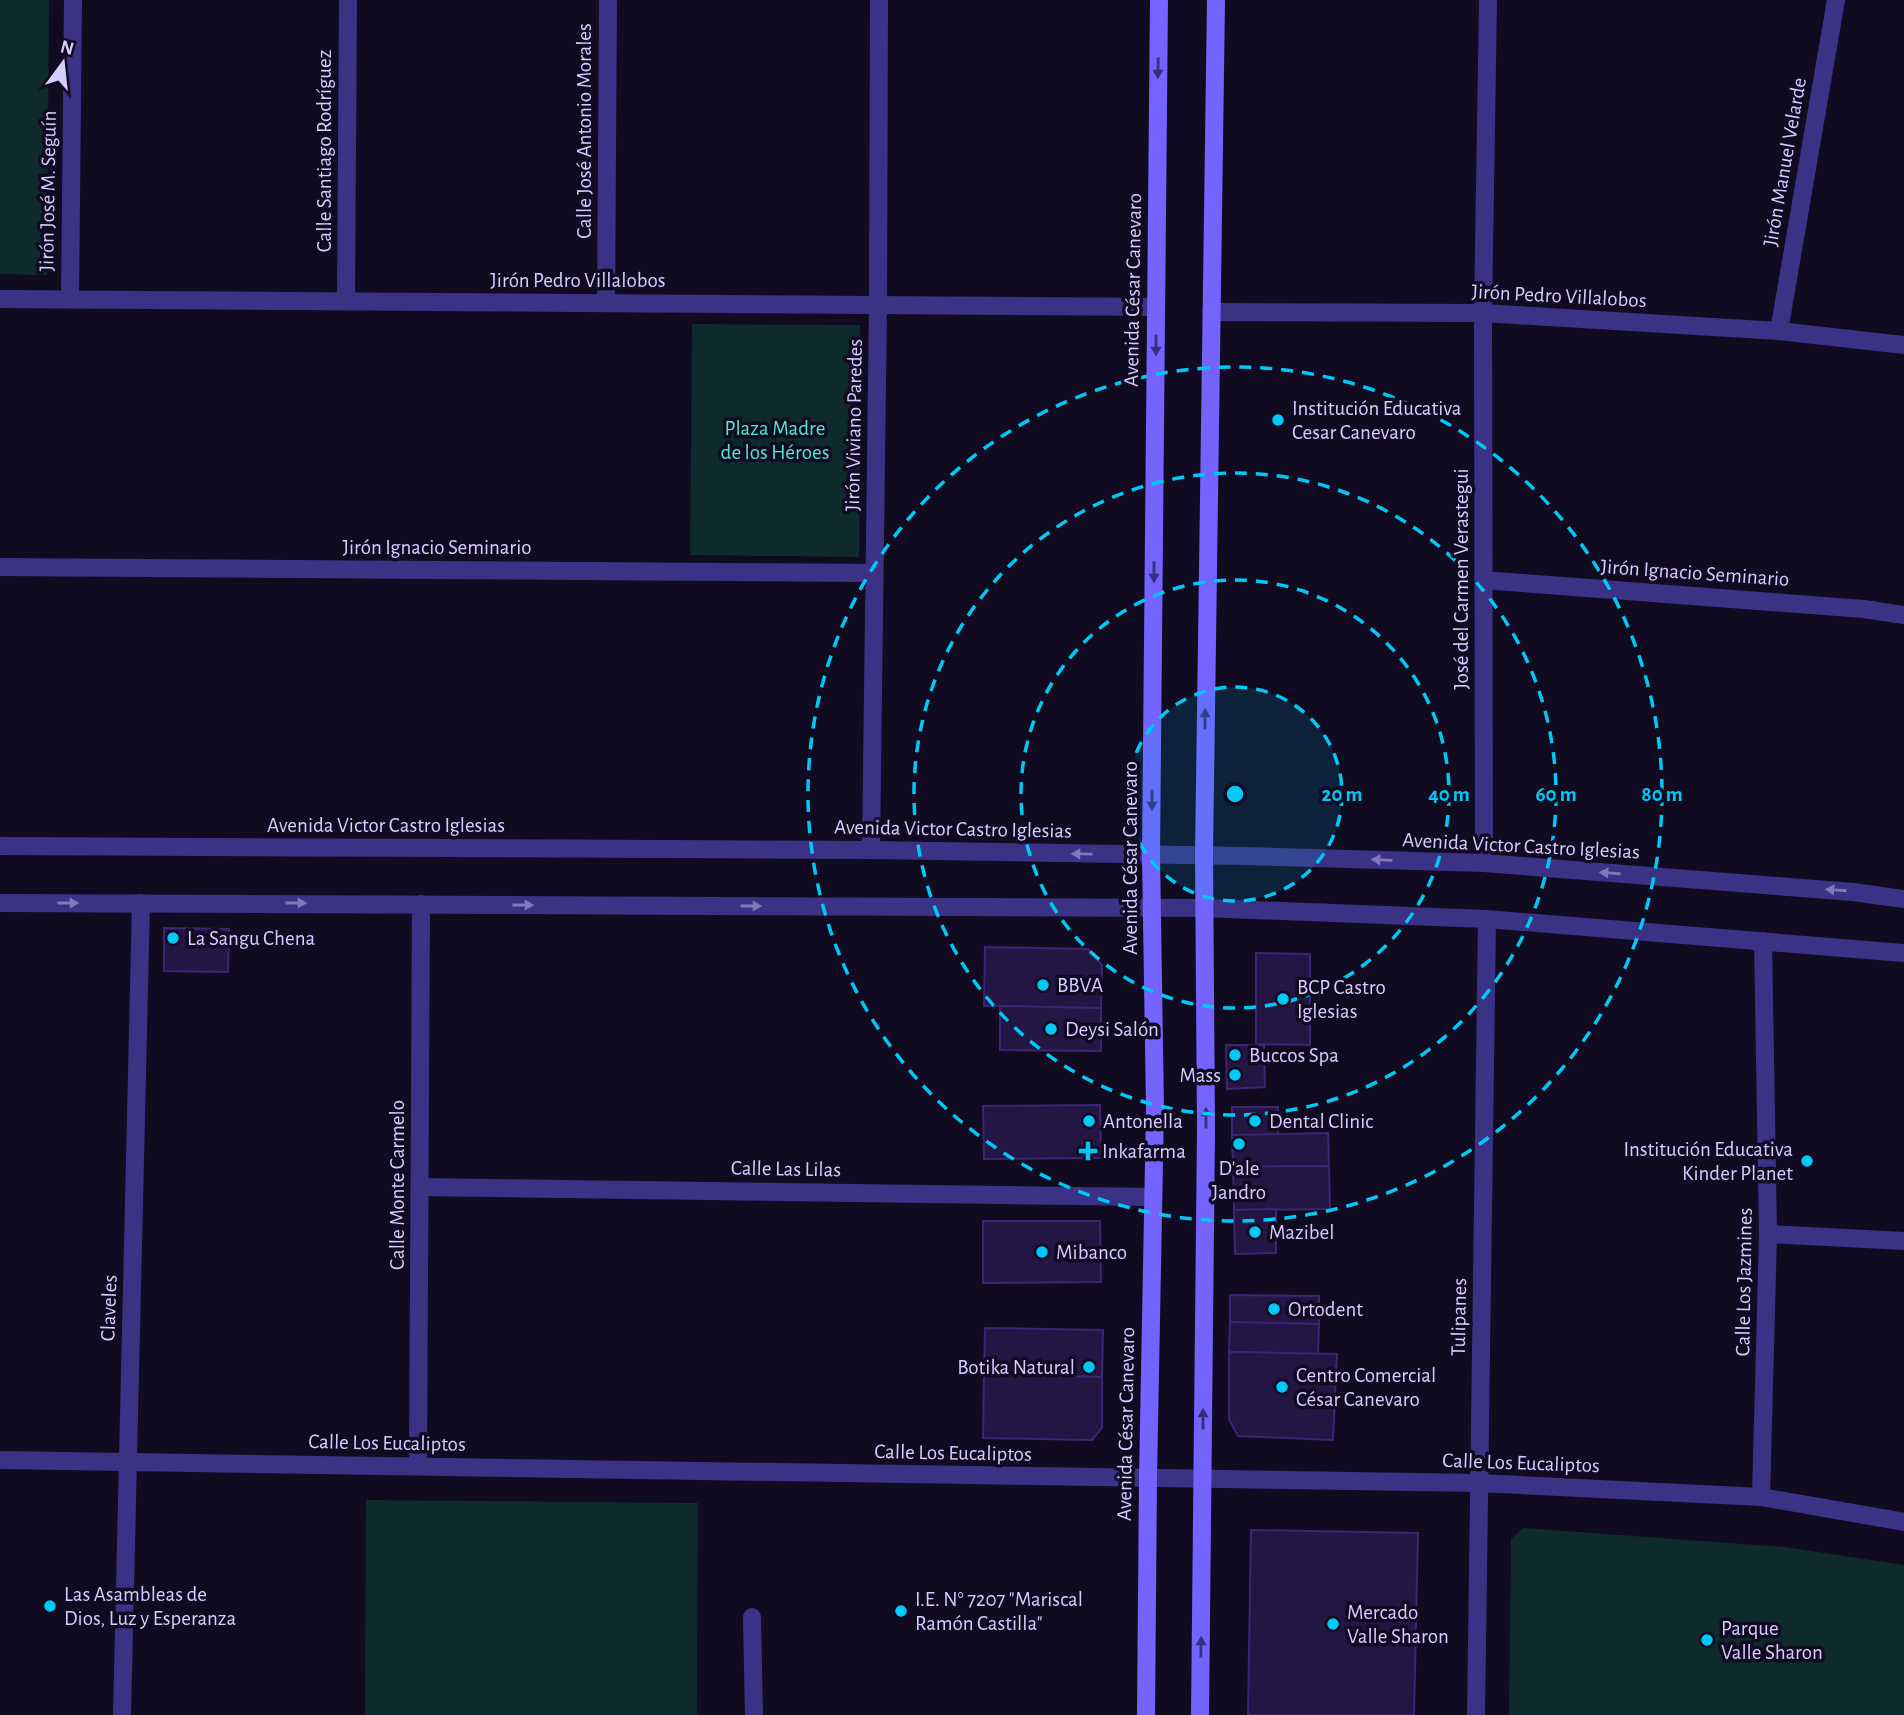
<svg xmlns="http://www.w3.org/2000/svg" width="1904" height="1715" viewBox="0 0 1904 1715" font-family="'Alegreya Sans',sans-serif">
	<rect width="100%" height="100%" fill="#110b22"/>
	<!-- park -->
	<g fill="#0e2a2c">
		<path d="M0,0H49L47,275L0,274Z"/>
		<path d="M692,324L860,325L859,557L690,555Z"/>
		<path d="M366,1500L698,1503L697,1715H365Z"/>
		<path d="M1523,1528L1784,1547L1904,1565V1715H1509L1511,1539Z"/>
	</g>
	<!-- building -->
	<g fill="#231644" stroke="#3b2672" stroke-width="2">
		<path d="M164,928L229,929L228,972L164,971Z"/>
		<path d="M985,947L1088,949L1102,965L1101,1008L984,1006Z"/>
		<path d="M1256,953L1310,954V1045L1256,1044Z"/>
		<path d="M1000,1006L1101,1008V1051L1000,1050Z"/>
		<path d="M1226,1045H1264L1265,1087L1227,1089Z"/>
		<path d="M1100,1105L1101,1158L984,1159L983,1106Z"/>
		<rect x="1232" y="1107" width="46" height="28"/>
		<path d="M1328,1133L1329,1166L1233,1167L1232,1135Z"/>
		<path d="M1329,1166L1330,1209L1234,1210L1233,1167Z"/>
		<path d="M1276,1209V1253L1235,1254L1234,1210Z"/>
		<path d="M983,1221H1100L1101,1282L983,1283Z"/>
		<path d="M1230,1295L1319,1296V1324L1230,1322Z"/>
		<path d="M1230,1322L1319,1324L1318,1354L1229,1352Z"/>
		<path d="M985,1328L1103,1330L1102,1377L984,1375Z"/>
		<path d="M1229,1352L1337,1354L1333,1440L1238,1436L1229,1419Z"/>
		<path d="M984,1375L1102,1377V1428L1092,1440L983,1438Z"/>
		<path d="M1251,1530L1418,1533L1414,1715H1248Z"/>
	</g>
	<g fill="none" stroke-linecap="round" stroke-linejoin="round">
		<!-- service -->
		<path stroke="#3c3285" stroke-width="18" d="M752,1617L754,1715"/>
		<!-- minor -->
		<g stroke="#3c3285" stroke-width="18">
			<path d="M0,299L1156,307"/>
			<path d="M70,299L73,0"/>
			<path d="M346,301L348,0"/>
			<path d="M606,303L608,0"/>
			<path d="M1211,312L1483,313L1779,331L1904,345"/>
			<path d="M1779,331L1836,0"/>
			<path d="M0,567L874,573"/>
			<path d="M1483,580L1864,609L1904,615"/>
			<path d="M871,850L878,305L879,0"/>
			<path d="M1484,863L1483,313L1488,0"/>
			<path d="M420,1187L1152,1197"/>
			<path d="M1768,1234L1904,1241"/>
			<path d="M0,1460L1479,1483L1761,1497L1904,1522"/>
			<path d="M418,1466L421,904"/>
			<path d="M1761,1497L1768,1234L1763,941"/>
			<path d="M122,1715C127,1444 136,1174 141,903"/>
			<path d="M1476,1715L1487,919"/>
		</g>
		<!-- tertiary -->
		<g stroke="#3c3285" stroke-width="18">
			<path d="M0,846L871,850L1244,856L1484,863L1853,892L1904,899"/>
			<path d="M0,903L1204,908L1487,919L1904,953"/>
		</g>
		<!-- secondary -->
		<g stroke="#7463ff" stroke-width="18">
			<path d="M1146,1715L1148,1478L1155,1109L1151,855L1159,0"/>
			<path d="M1200,1715L1206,1130L1204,855L1216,0"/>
		</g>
	</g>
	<!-- one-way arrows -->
	<defs><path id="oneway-solid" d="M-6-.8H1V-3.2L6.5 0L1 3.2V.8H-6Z" transform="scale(1.75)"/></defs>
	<g fill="#392e7a">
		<use href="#oneway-solid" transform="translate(1158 68) rotate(91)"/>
		<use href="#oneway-solid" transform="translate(1156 345) rotate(90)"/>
		<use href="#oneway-solid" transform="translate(1154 572) rotate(90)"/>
		<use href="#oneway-solid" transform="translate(1205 719) rotate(-89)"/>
		<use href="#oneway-solid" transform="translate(1152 800) rotate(90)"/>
		<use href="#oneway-solid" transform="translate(1206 1118) rotate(-90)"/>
		<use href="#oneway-solid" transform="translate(1203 1419) rotate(-90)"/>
		<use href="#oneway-solid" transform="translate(1201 1647) rotate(-89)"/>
	</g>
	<g fill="#8177bc">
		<use href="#oneway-solid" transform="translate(1082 854) rotate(-179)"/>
		<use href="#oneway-solid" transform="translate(1382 860) rotate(-178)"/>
		<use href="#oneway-solid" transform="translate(1610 873) rotate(-176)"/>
		<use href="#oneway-solid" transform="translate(1836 890) rotate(-176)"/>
		<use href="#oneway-solid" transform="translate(68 903)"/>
		<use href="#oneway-solid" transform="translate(296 903)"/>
		<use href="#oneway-solid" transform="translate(523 905)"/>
		<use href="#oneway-solid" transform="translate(751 906)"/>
	</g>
	<!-- distance rings -->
	<circle cx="1235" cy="794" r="107" fill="#00c9f7" fill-opacity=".12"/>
	<g fill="none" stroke="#00c9f7" stroke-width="3.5" stroke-dasharray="12 9">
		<circle cx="1235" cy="794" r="107"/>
		<circle cx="1235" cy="794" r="214"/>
		<circle cx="1235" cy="794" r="321"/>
		<circle cx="1235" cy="794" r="427"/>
	</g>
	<!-- markers -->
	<g fill="#00c9f7" stroke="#110b22" stroke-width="2.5">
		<circle cx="1278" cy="420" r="7"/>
		<circle cx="173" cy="938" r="7"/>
		<circle cx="1043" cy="985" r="7"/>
		<circle cx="1283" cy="999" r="7"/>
		<circle cx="1051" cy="1029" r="7"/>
		<circle cx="1235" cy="1055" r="7"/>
		<circle cx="1235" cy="1075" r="7"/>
		<circle cx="1089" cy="1121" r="7"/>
		<circle cx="1255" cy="1121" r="7"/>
		<circle cx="1239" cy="1144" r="7"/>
		<path d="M1084.5 1140.5h7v7h7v7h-7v7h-7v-7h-7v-7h7z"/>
		<circle cx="1807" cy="1161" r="7"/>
		<circle cx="1255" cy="1232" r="7"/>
		<circle cx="1042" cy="1252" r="7"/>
		<circle cx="1274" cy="1309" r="7"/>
		<circle cx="1089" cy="1367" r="7"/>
		<circle cx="1282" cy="1387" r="7"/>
		<circle cx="50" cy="1606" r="7"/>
		<circle cx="901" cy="1611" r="7"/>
		<circle cx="1333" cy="1624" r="7"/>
		<circle cx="1707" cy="1640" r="7"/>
	</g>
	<g text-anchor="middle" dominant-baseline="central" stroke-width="7" stroke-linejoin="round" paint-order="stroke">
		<!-- street labels -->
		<g font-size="21" fill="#d6ccff" stroke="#110b22">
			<text transform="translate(584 131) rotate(-90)">Calle José Antonio Morales</text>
			<text transform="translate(324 151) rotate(-90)">Calle Santiago Rodríguez</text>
			<text transform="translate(1785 162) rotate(-80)">Jirón Manuel Velarde</text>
			<text transform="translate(48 191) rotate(-89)">Jirón José M. Seguín</text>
			<text x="578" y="280">Jirón Pedro Villalobos</text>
			<text transform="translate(1133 290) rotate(-89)">Avenida César Canevaro</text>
			<text transform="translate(1559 296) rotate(3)">Jirón Pedro Villalobos</text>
			<text transform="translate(854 425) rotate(-89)">Jirón Viviano Paredes</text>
			<text x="437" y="547">Jirón Ignacio Seminario</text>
			<text transform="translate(1695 573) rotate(4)">Jirón Ignacio Seminario</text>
			<text transform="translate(1461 579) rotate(-90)">José del Carmen Verastegui</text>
			<text x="386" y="825">Avenida Victor Castro Iglesias</text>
			<text transform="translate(953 829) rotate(1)">Avenida Victor Castro Iglesias</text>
			<text transform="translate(1521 846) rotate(3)">Avenida Victor Castro Iglesias</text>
			<text transform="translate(1130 858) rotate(-90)">Avenida César Canevaro</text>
			<text transform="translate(786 1169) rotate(1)">Calle Las Lilas</text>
			<text transform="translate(397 1185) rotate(-90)">Calle Monte Carmelo</text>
			<text transform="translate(1744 1282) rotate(-89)">Calle Los Jazmines</text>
			<text transform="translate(109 1308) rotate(-88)">Claveles</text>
			<text transform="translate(1459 1317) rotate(-89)">Tulipanes</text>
			<text transform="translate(1126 1424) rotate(-89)">Avenida César Canevaro</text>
			<text transform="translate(387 1443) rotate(1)">Calle Los Eucaliptos</text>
			<text transform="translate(953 1453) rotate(1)">Calle Los Eucaliptos</text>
			<text transform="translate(1521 1463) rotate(2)">Calle Los Eucaliptos</text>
		</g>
		<!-- poi labels -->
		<g font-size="21" fill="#d6ccff" stroke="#110b22" text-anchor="start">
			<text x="1292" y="408">Institución Educativa<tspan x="1292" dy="24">Cesar Canevaro</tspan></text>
			<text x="187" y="938">La Sangu Chena</text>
			<text x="1057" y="985">BBVA</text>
			<text x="1297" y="987">BCP Castro<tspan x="1297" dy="24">Iglesias</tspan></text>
			<text x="1065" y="1029">Deysi Salón</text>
			<text x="1249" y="1055">Buccos Spa</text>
			<text x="1221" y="1075" text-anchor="end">Mass</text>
			<text x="1103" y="1121">Antonella</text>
			<text x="1269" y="1121">Dental Clinic</text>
			<text x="1793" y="1149" text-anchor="end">Institución Educativa<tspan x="1793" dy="24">Kinder Planet</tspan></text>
			<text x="1102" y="1151">Inkafarma</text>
			<text x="1239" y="1168" text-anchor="middle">D'ale<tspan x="1239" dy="24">Jandro</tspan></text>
			<text x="1269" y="1232">Mazibel</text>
			<text x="1056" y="1252">Mibanco</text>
			<text x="1288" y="1309">Ortodent</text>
			<text x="1075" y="1367" text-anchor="end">Botika Natural</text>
			<text x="1296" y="1375">Centro Comercial<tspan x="1296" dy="24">César Canevaro</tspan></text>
			<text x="64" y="1594">Las Asambleas de<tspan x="64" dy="24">Dios, Luz y Esperanza</tspan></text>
			<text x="915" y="1599">I.E. N° 7207 "Mariscal<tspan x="915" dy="24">Ramón Castilla"</tspan></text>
			<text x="1347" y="1612">Mercado<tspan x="1347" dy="24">Valle Sharon</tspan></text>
			<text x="1721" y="1628">Parque<tspan x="1721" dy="24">Valle Sharon</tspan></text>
		</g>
		<!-- park labels -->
		<g font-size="21" fill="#4ee9cf" stroke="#110b22">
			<text x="775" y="428">Plaza Madre<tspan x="775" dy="24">de los Héroes</tspan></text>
		</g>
	</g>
	<circle cx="1235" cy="794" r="10" fill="#00c9f7" stroke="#110b22" stroke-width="3.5"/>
	<g font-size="21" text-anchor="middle" font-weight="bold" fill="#00c9f7" stroke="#110b22" stroke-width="7" stroke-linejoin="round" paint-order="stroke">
		<text x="1342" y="801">20 m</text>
		<text x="1449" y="801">40 m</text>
		<text x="1556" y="801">60 m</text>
		<text x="1662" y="801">80 m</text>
	</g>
	<!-- north arrow -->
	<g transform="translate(63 63) rotate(15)" stroke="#110b22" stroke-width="5" paint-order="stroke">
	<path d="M0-5L12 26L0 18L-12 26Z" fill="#d6ccff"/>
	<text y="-10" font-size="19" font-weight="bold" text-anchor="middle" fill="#d6ccff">N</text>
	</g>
</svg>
